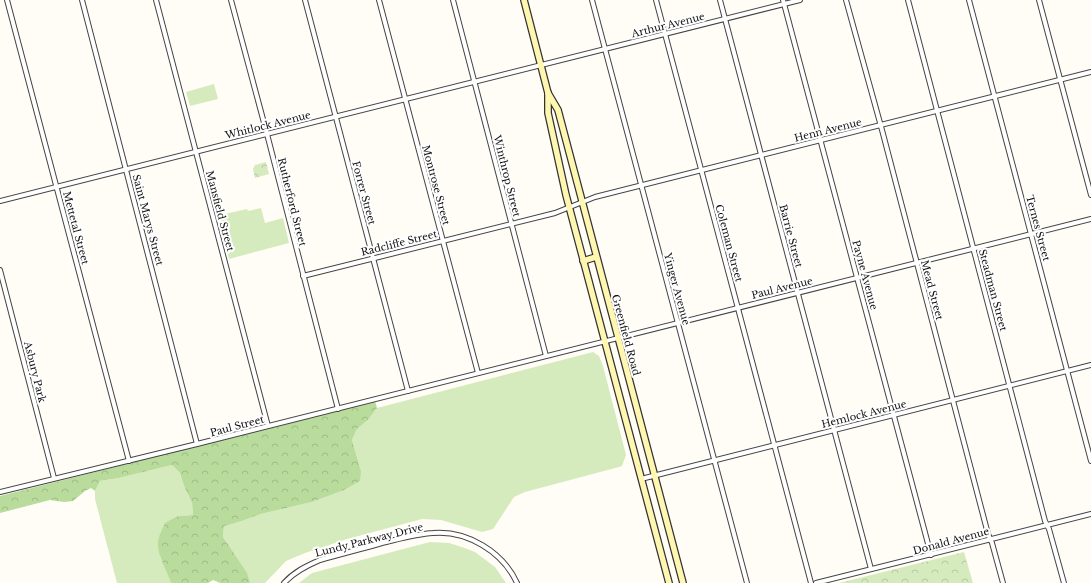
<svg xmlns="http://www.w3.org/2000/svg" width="1091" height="583" viewBox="0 0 1091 583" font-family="'Libre Baskerville',serif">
	<defs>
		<pattern id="forest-crowns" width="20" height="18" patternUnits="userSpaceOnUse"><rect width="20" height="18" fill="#b9dc9c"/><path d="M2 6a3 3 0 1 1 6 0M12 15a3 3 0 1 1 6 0" fill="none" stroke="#9ebc85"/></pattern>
		<pattern id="park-crowns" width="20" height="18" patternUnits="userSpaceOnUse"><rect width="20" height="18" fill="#d5ebbd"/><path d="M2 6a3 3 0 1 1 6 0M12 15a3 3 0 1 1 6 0" fill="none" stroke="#b6c8a1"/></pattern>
	</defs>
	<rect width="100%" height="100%" fill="#fffdf5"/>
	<!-- grass -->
	<g fill="#d5ebbd">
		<path d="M214,84L218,99L190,106L186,92Z"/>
		<path d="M261,208L265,223L283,218L289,243L229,259L218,217L220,215L247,209L248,211Z"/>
		<path d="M593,352L599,356L603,366L626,455L622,466L619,467L525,492L514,497L493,529L482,532L441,520L422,519L347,539L305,553L286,561L265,583H250L223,537L224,525L242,521L261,514L312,502L342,491L361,471L352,440L357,429L368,420L377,408Z"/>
		<path d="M172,465L180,473L184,486L192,503L193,515L178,516L160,557L167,571L171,583H117L95,499V491L100,481L119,478Z"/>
		<path d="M430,542L449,543L462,547L475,552L495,567L506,583H299L312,573Z"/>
	</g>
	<!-- forest -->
	<path fill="url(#forest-crowns)" d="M375,401L377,408L368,420L357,429L352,440L361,471L360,481L342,491L312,502L261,514L242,521L224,526L223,537L247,573L250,583H220L213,580L208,583H171C167,571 156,553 158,541C159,535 163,528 165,523L178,516L193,515L192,503L184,486L180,473L172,465L119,478L100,481L95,491L91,488L85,491L73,501L64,502L50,500L0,513V496Z"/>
	<!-- park -->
	<g fill="url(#park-crowns)">
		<path d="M266,162L269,174L255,178L253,169L255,165Z"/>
		<path d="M964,552L973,583H839Z"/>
	</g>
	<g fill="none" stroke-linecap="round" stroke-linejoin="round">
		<defs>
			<g id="minor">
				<path d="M7,0L129,461"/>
				<path d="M82,0L197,444"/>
				<path d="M156,0L268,426"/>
				<path d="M231,0L267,134L338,409"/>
				<path d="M305,0L408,391"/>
				<path d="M379,0L478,373"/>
				<path d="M453,0L546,356"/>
				<path d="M592,0L747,583"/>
				<path d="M656,0L811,583"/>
				<path d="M720,0L871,569"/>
				<path d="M783,0L931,555"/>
				<path d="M846,0L882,130L988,534L992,543L1003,583"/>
				<path d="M908,0L1045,521L1049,529L1064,583"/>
				<path d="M969,0L1091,461"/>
				<path d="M1039,0L1091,195"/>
				<path d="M0,201L800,0"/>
				<path d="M0,270L54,478"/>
				<path d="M303,276L555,213L595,197L1091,72"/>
				<path d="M641,479L1091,365"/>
				<path d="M0,492L197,444L1091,219"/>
				<path d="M284,583C294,572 306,566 320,560C341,554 361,549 382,543C399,539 416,534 433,533C467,530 503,552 517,583"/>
				<path d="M816,583L1091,514"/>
			</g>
			<g id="secondary">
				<path d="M524,0L548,93L558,110L683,583"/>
				<path d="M548,93V113L566,195L669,583"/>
				<path d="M583,261L596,257"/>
			</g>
		</defs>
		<!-- minor casing -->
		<use href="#minor" stroke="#444" stroke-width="6"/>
		<!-- secondary casing -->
		<use href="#secondary" stroke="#333" stroke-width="8"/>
		<!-- minor -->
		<use href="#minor" stroke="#fff" stroke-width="4"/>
		<!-- secondary -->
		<use href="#secondary" stroke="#fff6b0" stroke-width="5.5"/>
	</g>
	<g text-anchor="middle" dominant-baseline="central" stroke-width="4" stroke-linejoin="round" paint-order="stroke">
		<!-- street labels -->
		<g font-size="10" fill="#111" stroke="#fff">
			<text transform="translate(668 25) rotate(-14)">Arthur Avenue</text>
			<text transform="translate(268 125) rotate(-14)">Whitlock Avenue</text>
			<text transform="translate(828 130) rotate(-14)">Henn Avenue</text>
			<text transform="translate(507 176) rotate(76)">Winthrop Street</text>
			<text transform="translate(436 185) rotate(75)">Montrose Street</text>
			<text transform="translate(364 193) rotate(75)">Forrer Street</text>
			<text transform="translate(292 202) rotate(76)">Rutherford Street</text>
			<text transform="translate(220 211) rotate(75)">Mansfield Street</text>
			<text transform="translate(148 220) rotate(75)">Saint Marys Street</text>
			<text transform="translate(76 228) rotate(75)">Mettetal Street</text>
			<text transform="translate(1038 228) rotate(75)">Ternes Street</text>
			<text transform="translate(791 236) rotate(75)">Barrie Street</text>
			<text transform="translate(399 243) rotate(-14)">Radcliffe Street</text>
			<text transform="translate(729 243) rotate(75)">Coleman Street</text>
			<text transform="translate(865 275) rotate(75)">Payne Avenue</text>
			<text transform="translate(782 288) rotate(-14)">Paul Avenue</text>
			<text transform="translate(677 289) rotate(75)">Yinger Avenue</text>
			<text transform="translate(932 290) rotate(75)">Mead Street</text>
			<text transform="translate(993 290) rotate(75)">Steadman Street</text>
			<text transform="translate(626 335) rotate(75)">Greenfield Road</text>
			<text transform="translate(35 372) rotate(76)">Asbury Park</text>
			<text transform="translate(864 414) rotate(-14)">Hemlock Avenue</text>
			<text transform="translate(237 426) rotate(-15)">Paul Street</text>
			<text transform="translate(369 540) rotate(-14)">Lundy Parkway Drive</text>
			<text transform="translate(951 541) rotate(-15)">Donald Avenue</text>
		</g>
	</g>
</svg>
